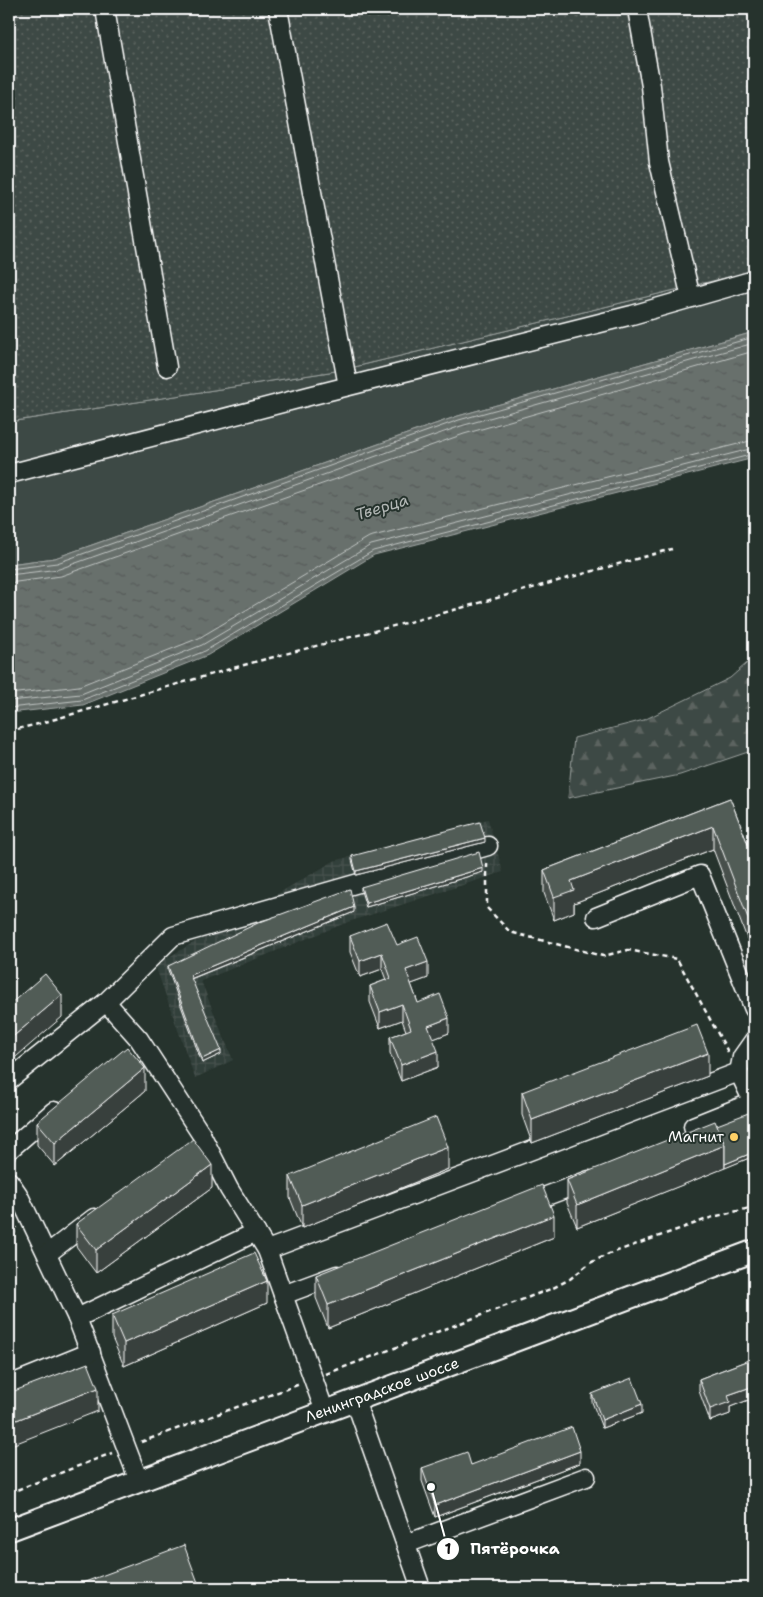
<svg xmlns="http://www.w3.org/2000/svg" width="763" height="1597" viewBox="0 0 763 1597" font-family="'Shantell Sans',sans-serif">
	<defs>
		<pattern id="industrial-grid" width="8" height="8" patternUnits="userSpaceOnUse" patternTransform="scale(1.25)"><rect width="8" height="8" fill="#333f3a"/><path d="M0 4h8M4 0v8" fill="none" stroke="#47524e"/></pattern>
		<pattern id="forest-firs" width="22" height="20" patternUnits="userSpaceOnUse" patternTransform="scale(1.25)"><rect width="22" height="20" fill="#3e4944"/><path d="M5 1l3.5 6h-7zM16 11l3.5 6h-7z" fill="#5b6460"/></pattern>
		<pattern id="garden-dots" width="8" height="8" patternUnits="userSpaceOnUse" patternTransform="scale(1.25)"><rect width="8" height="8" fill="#3e4944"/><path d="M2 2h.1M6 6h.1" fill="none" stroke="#5b6460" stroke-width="1.8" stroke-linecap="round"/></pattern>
		<pattern id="water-ripples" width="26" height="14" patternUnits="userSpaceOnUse" patternTransform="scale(1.25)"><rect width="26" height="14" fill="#67706c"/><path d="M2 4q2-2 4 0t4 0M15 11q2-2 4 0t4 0" fill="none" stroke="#575a59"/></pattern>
	</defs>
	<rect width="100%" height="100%" fill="#26332d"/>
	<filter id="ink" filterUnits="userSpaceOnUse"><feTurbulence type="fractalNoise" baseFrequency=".02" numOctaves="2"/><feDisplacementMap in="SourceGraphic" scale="10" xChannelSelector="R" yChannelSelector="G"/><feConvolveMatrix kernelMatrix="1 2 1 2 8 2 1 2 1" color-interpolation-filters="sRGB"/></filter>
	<g filter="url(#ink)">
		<!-- industrial -->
		<path fill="url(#industrial-grid)" d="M488,819L503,872L348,922L201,981L233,1060L195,1078L155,965L334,861Z"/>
		<!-- grass -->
		<path fill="#3e4944" stroke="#9ea4a2" d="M754,271V332L458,416L55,558L9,564V422L342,370Z"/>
		<!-- forest -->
		<path fill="url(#forest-firs)" stroke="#9ea4a2" d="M754,657V750L680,775L568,798L574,738L644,720L730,678Z"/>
		<!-- garden -->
		<path fill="url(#garden-dots)" stroke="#9ea4a2" d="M9,9H754V271L342,370L9,422Z"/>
		<!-- water -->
		<path fill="url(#water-ripples)" stroke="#a4a9a7" d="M754,332V458L374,555L208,655L83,705L9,713V564L55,558L458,416Z"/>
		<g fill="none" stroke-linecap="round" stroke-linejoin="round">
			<!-- shore -->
			<g stroke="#c2c6c4" stroke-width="1">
				<path d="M9,569L57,563L459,420L754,337"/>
				<path d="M9,575L59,569L461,426L754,343"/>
				<path d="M9,583L61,576L464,434L754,351"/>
				<path d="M9,694L79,686L199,638L369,537L754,440"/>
				<path d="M9,701L81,694L202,645L371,545L754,448"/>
				<path d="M9,708L82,700L205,651L373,551L754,454"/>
			</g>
			<defs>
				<g id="minor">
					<path d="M105,9L167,367"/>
					<path d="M278,9L348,386"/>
					<path d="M637,9L651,86L659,162L691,298"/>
					<path d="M9,474L309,396L632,315L754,280"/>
					<path d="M596,917L700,875L754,1009"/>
					<path d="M106,1002L139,1039L201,1134L229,1189L267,1250L325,1412"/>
					<path d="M9,1080L106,1002L173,936L488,846"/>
					<path d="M753,1102L739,1072L742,1057L754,1040"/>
					<path d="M686,1143L698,1139L693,1126L753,1102L754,1105"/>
					<path d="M9,1150L54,1111"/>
					<path d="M9,1181L18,1194L77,1318L139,1481"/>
					<path d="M525,1204L589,1180"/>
					<path d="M267,1250L739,1072"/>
					<path d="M47,1254L94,1218"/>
					<path d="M283,1295L337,1275"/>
					<path d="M77,1318L256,1232"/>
					<path d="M9,1385L91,1352"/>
					<path d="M355,1400L421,1588"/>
					<path d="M406,1544L586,1477"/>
				</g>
				<path id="major" d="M9,1530L754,1251"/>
			</defs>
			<!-- minor casing -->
			<use href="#minor" stroke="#fff" stroke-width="21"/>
			<!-- major casing -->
			<use href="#major" stroke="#fff" stroke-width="25"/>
			<!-- path -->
			<g stroke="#fff" stroke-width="2.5" stroke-dasharray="5 4" stroke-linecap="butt">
				<path d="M9,731L38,724L258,661L436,615L672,549"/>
				<path d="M487,863V908L510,932L603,956L628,950L677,959L728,1052"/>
				<path d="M9,1244L17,1227"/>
				<path d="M326,1374L553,1288L570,1279L590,1263L609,1254L713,1217L754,1207"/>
				<path d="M141,1442L300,1384"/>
				<path d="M9,1493L112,1453"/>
			</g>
			<!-- minor -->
			<use href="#minor" stroke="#26332d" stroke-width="18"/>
			<!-- major -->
			<use href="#major" stroke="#26332d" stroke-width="21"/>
		</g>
		<!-- wall -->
		<g fill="#464f4b" stroke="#fff">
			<path d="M730,798L754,860V957L713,849L574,903V912L554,920L544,893V870Z"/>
			<path d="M485,842L356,875L352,860V856Z"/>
			<path d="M483,872L366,907L361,891V887Z"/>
			<path d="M354,912L191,979L221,1054L202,1063L168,970V966Z"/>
			<path d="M350,936L397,945L428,978L411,984L418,1003L449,1033L433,1039L438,1067L401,1081L390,1053V1037L406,1031L402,1020L380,1028L370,1002V986L386,980L382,969L360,977L350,952Z"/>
			<path d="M708,1076L532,1143L522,1115V1092Z"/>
			<path d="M145,1091L55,1166L37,1145V1122Z"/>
			<path d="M717,1125L754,1156L577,1227L567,1203V1180Z"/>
			<path d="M448,1169L302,1228L290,1198V1176Z"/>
			<path d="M212,1188L96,1273L76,1246V1224Z"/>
			<path d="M554,1237L328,1328L316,1298V1275Z"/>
			<path d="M267,1303L124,1366L112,1338V1315Z"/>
			<path d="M754,1358V1405L751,1399L730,1407V1414L710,1421L699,1391V1379Z"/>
			<path d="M592,1394L642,1413L602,1428L592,1402Z"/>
			<path d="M580,1463L435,1517L422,1481V1468L471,1465Z"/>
		</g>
		<!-- shaded-wall -->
		<g fill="#39403d" stroke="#fff">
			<path d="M713,826V849L574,903V912L554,920V897L571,881Z"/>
			<path d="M485,838V842L356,875V871Z"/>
			<path d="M483,868V872L366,907V903Z"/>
			<path d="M354,907V912L190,979V975Z"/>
			<path d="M382,953V969L360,977V961Z"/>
			<path d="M428,962V978L406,986V970Z"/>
			<path d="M62,995V1017L9,1063V1040Z"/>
			<path d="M402,1004V1020L380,1028V1012Z"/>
			<path d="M449,1018V1033L428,1041V1026Z"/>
			<path d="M221,1050V1054L202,1063V1059Z"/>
			<path d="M438,1051V1067L401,1081V1065Z"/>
			<path d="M708,1053V1076L532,1143V1120Z"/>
			<path d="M145,1068V1091L55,1166V1143Z"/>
			<path d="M725,1145V1168L577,1227V1205Z"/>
			<path d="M448,1147V1169L302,1228V1205Z"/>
			<path d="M754,1152V1156L725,1168V1164Z"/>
			<path d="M212,1165V1188L96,1273V1250Z"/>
			<path d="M554,1215V1237L328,1328V1305Z"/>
			<path d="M267,1281V1303L124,1366V1343Z"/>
			<path d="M751,1387V1399L730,1407V1414L710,1421V1409L728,1395Z"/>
			<path d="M98,1388V1411L9,1446V1423Z"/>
			<path d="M642,1404V1413L602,1428V1420Z"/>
			<path d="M580,1451V1463L435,1517V1505Z"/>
		</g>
		<!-- building -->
		<g fill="#515c57" stroke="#fff">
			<path d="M730,798L754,860V934L713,826L571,881L574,890L554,897L544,870Z"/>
			<path d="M480,822L485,838L356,871L352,856Z"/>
			<path d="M479,852L483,868L366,903L361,887Z"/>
			<path d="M350,889L354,907L190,975L221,1050L202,1059L168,966L260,922Z"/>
			<path d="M387,922L397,945L418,937L428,962L406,970L418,1003L440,994L449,1018L428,1026L438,1051L401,1065L390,1037L411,1029L402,1004L380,1012L370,986L391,978L382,953L360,961L350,936Z"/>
			<path d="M45,974L62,995L9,1040V1005Z"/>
			<path d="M697,1025L708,1053L532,1120L522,1092Z"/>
			<path d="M127,1047L145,1068L55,1143L37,1122Z"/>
			<path d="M751,1112L754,1121V1152L725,1164V1145L717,1125Z"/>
			<path d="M436,1117L448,1147L302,1205L290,1176Z"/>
			<path d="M715,1121L725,1145L577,1205L567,1180Z"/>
			<path d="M193,1139L212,1165L96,1250L76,1224Z"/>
			<path d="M542,1185L554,1215L328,1305L316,1275Z"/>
			<path d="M254,1253L267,1281L124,1343L112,1315Z"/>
			<path d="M754,1358V1393L751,1387L728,1395L730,1402L710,1409L699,1379Z"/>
			<path d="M88,1363L98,1388L9,1423V1393Z"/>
			<path d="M632,1378L642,1404L602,1420L592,1394Z"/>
			<path d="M572,1427L580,1451L435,1505L422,1468L467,1452L471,1465Z"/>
			<path d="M184,1545L200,1588H69Z"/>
		</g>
	</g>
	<!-- markers -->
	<circle fill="#ffd166" stroke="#26332d" stroke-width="2" cx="734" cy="1137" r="5"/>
	<g text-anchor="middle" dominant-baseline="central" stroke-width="4" stroke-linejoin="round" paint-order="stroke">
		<!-- poi labels -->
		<g font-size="15" fill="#fff" stroke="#26332d" text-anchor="end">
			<text x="724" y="1137">Магнит</text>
		</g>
		<!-- street labels -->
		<g font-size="15" fill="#fff" stroke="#26332d">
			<text transform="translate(382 1390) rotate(-20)">Ленинградское шоссе</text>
		</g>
		<!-- water labels -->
		<g font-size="16" font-style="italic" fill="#b3b8b6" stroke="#26332d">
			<text transform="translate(382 507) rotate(-17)">Тверца</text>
		</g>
	</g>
	<!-- callouts -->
	<path fill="none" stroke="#fff" stroke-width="2" d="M431 1487L448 1549"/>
	<g fill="#fff" stroke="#26332d" stroke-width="2">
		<circle cx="431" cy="1487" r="5"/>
		<circle cx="448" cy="1549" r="12"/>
	</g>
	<g font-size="15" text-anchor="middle" font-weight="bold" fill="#111">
		<text x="448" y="1554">1</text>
	</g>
	<g font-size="16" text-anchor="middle" font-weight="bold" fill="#fff" stroke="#26332d" stroke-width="4" stroke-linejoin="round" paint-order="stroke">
		<text x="515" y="1554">Пятёрочка</text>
	</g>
	<!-- margin -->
	<rect width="763" height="1597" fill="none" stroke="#26332d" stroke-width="30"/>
	<rect x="15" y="15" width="733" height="1567" fill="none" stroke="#fff" stroke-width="2" filter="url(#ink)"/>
</svg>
